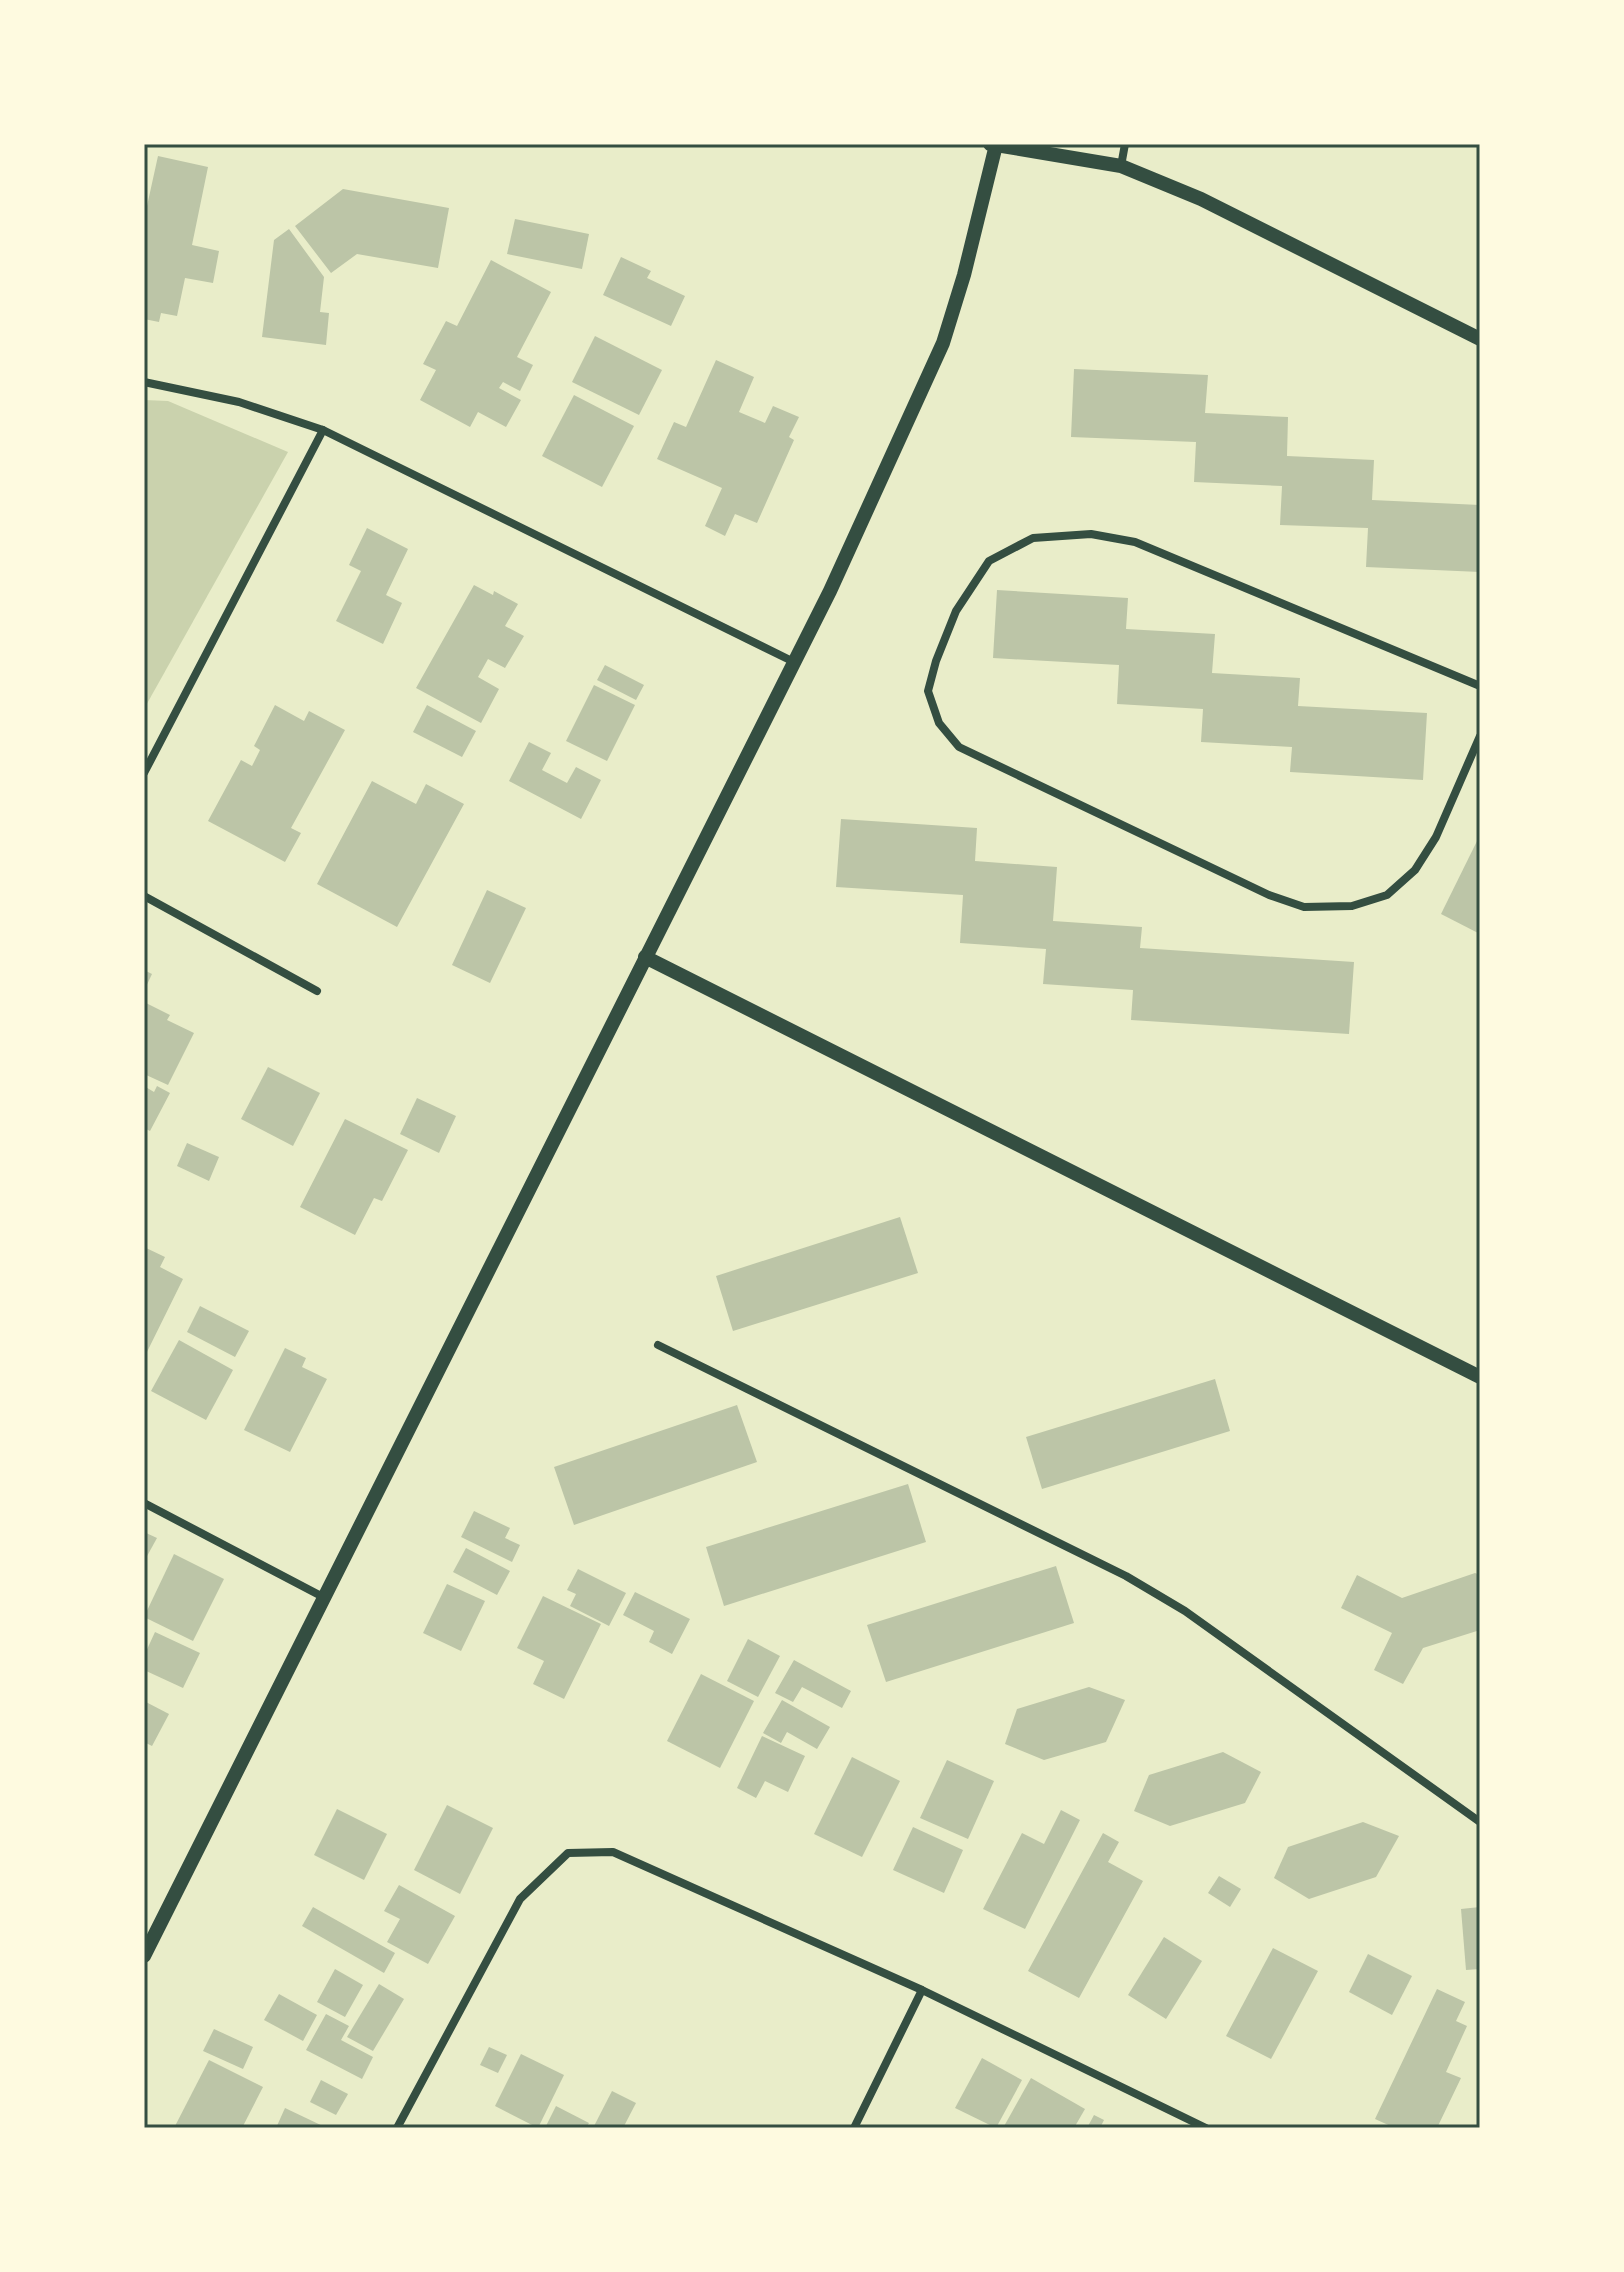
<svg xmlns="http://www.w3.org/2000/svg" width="1624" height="2272" viewBox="0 0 1624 2272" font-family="'Noto Sans',sans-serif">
	<rect width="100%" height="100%" fill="#e9edc9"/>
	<!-- green -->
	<path fill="#cad2ad" d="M144,400L168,401L288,452L144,709Z"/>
	<!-- building -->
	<g fill="#bcc5a7">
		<path d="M158,156L208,167L192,245L219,251L213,283L185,278L177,316L161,313L159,322L144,319V206H147Z"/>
		<path d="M343,189L449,208L438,268L357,254L331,273L295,226Z"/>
		<path d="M515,219L589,234L582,269L507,254Z"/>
		<path d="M289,229L324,277L320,312L329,313L326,345L262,337L274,240Z"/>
		<path d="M621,257L651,271L647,278L685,296L671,326L603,295Z"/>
		<path d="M491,260L551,292L517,357L533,365L520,391L503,382L499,388L521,400L506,427L478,412L470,427L420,400L436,370L423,364L446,321L457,326Z"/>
		<path d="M595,336L662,370L639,415L572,382Z"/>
		<path d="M716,360L754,377L739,412L765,423L773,406L799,417L789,437L794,440L757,523L735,514L725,536L705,526L722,488L657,459L674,422L686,427Z"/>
		<path d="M1074,369L1208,375L1205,413L1288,417L1287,456L1374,460L1372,500L1480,505V572L1366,567L1368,528L1280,525L1282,486L1194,482L1196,442L1071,437Z"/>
		<path d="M574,395L634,426L602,487L542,456Z"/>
		<path d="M367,528L408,549L386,595L402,603L383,644L336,621L361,571L349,565Z"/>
		<path d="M474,585L493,595L494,591L518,604L505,626L524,636L505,668L488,659L478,677L499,689L481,723L416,688Z"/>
		<path d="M997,590L1128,598L1126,629L1215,634L1212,673L1300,678L1298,706L1427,713L1423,780L1290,772L1292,747L1201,742L1203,709L1117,704L1119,665L993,658Z"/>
		<path d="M605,665L644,685L636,700L597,680Z"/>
		<path d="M594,685L635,705L607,761L566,741Z"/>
		<path d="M275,705L304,721L309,711L345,730L291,828L301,833L285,862L208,821L241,760L252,766L260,750L254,746Z"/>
		<path d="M427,705L476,731L462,757L413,732Z"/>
		<path d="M529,742L551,753L542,770L567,783L576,767L601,780L581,819L509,781Z"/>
		<path d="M372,781L416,804L426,784L464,804L397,927L317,884Z"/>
		<path d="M841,819L977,828L975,861L1057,867L1053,921L1142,927L1140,948L1354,962L1349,1034L1131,1020L1133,990L1043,984L1046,949L960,943L963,895L836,887Z"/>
		<path d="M1480,835V934L1441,914Z"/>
		<path d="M487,890L526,908L490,983L452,965Z"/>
		<path d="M144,970L152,974L144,991Z"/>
		<path d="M144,1002L170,1015L167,1020L194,1033L168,1085L144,1074Z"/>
		<path d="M268,1067L320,1093L293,1146L241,1119Z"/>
		<path d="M144,1086L154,1092L157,1086L170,1093L150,1131L144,1128Z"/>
		<path d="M417,1098L456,1116L439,1153L400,1134Z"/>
		<path d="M345,1119L408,1150L382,1201L374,1198L355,1235L300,1207Z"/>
		<path d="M187,1143L219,1157L209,1181L177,1166Z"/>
		<path d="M900,1217L918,1273L733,1331L716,1276Z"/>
		<path d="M144,1247L165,1257L160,1267L183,1279L144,1358Z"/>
		<path d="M200,1306L249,1331L235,1357L187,1332Z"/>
		<path d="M179,1340L233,1370L206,1420L151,1391Z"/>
		<path d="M285,1348L306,1358L302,1367L327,1379L290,1452L244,1430Z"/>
		<path d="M1215,1379L1230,1431L1042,1489L1026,1437Z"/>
		<path d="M737,1405L757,1462L574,1525L554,1467Z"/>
		<path d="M908,1484L926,1542L724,1606L706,1547Z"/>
		<path d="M474,1511L510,1528L505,1538L520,1545L512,1562L461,1537Z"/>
		<path d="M144,1532L157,1538L146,1558L144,1557Z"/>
		<path d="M466,1548L510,1571L497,1595L453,1572Z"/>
		<path d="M174,1554L224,1579L193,1641L144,1617Z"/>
		<path d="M1056,1566L1074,1623L886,1682L867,1625Z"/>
		<path d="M578,1569L626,1593L609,1626L570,1606L576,1594L567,1590Z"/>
		<path d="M1475,1573L1480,1575V1630L1423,1648L1403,1684L1374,1670L1392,1633L1341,1608L1357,1575L1402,1598Z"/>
		<path d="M447,1584L485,1601L461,1651L423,1633Z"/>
		<path d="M635,1592L690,1619L672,1654L649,1642L654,1631L623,1615Z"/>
		<path d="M543,1596L601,1624L564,1699L533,1684L544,1661L517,1648Z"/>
		<path d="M155,1632L200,1653L183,1688L144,1670V1656Z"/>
		<path d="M748,1639L780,1656L758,1697L727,1681Z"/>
		<path d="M794,1660L851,1691L842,1708L802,1687L793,1702L775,1693Z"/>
		<path d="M701,1674L754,1701L720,1768L667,1741Z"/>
		<path d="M1089,1687L1125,1700L1106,1742L1044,1760L1005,1744L1017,1709Z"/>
		<path d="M782,1700L830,1727L817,1749L787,1732L781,1743L763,1733Z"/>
		<path d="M144,1701L169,1714L152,1746L144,1742Z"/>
		<path d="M762,1736L805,1756L788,1792L765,1781L756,1798L737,1788Z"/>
		<path d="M1223,1752L1261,1772L1245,1803L1170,1826L1134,1811L1149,1775Z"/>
		<path d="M852,1757L900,1781L862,1857L814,1834Z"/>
		<path d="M947,1760L994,1781L968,1839L920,1818Z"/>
		<path d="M447,1805L493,1828L460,1894L414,1870Z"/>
		<path d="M337,1809L387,1834L364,1880L314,1855Z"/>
		<path d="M1061,1810L1080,1820L1025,1929L983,1909L1022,1833L1044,1844Z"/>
		<path d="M1363,1822L1399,1836L1376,1877L1309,1899L1274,1878L1288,1847Z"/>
		<path d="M913,1827L963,1850L944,1893L893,1870Z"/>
		<path d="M1103,1833L1119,1842L1108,1862L1143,1881L1079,1998L1028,1971Z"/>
		<path d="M1219,1876L1241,1889L1230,1907L1208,1893Z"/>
		<path d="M399,1885L455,1916L428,1964L387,1942L400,1919L384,1911Z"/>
		<path d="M313,1907L395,1953L384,1973L302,1926Z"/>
		<path d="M1480,1907V1969L1466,1970L1461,1909Z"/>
		<path d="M1164,1937L1202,1961L1166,2019L1128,1995Z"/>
		<path d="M1273,1948L1318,1971L1271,2059L1226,2036Z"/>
		<path d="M1368,1954L1412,1976L1392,2015L1349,1992Z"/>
		<path d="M335,1969L363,1985L345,2017L317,2002Z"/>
		<path d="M379,1984L404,1999L373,2051L347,2037Z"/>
		<path d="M1437,1989L1465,2002L1456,2021L1467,2026L1446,2072L1461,2078L1437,2128H1395L1375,2119Z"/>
		<path d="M279,1994L317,2015L303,2041L264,2020Z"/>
		<path d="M326,2014L349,2026L341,2040L373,2057L362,2079L306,2050Z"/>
		<path d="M214,2029L253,2047L243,2069L203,2051Z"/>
		<path d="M489,2047L507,2055L498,2073L480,2065Z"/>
		<path d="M521,2054L564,2075L538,2128L495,2106Z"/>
		<path d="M982,2058L1022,2080L996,2128L955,2108Z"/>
		<path d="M209,2060L263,2087L242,2128H174Z"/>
		<path d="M1031,2078L1085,2109L1074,2128H1003Z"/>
		<path d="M321,2080L348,2094L336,2115L310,2102Z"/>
		<path d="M612,2091L636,2103L623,2128H593Z"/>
		<path d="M556,2106L589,2123L586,2128H545Z"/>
		<path d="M285,2108L327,2128H276Z"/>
		<path d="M1094,2115L1104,2120L1100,2128H1087Z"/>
	</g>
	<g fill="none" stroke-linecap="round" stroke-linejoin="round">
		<!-- minor -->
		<g stroke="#344e41" stroke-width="8">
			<path d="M1121,166L1125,144"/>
			<path d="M144,382L239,402L323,430L794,662"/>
			<path d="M1480,686L1135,542L1091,534L1033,538L989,561L956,611L936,661L928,691L939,723L959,747L1269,895L1304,907L1352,906L1387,895L1415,870L1436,837L1480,736"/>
			<path d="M144,773L323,430"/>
			<path d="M144,896L317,991"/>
			<path d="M658,1345L1126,1576L1185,1611L1480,1822"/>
			<path d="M144,1503L325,1598"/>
			<path d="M397,2128L520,1899L568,1853L613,1852L922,1990L1206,2128"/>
			<path d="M854,2128L922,1990"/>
		</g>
		<!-- tertiary -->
		<g stroke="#344e41" stroke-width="14">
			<path d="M990,144L1121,166L1201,199L1480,339"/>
			<path d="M645,957L1480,1377"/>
			<path d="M144,1956L830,591L943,343L964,275L996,145"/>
		</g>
	</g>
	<!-- border -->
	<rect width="1624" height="2272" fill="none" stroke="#fefae0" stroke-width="292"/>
	<rect x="146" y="146" width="1332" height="1980" fill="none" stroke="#344e41" stroke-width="3"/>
</svg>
